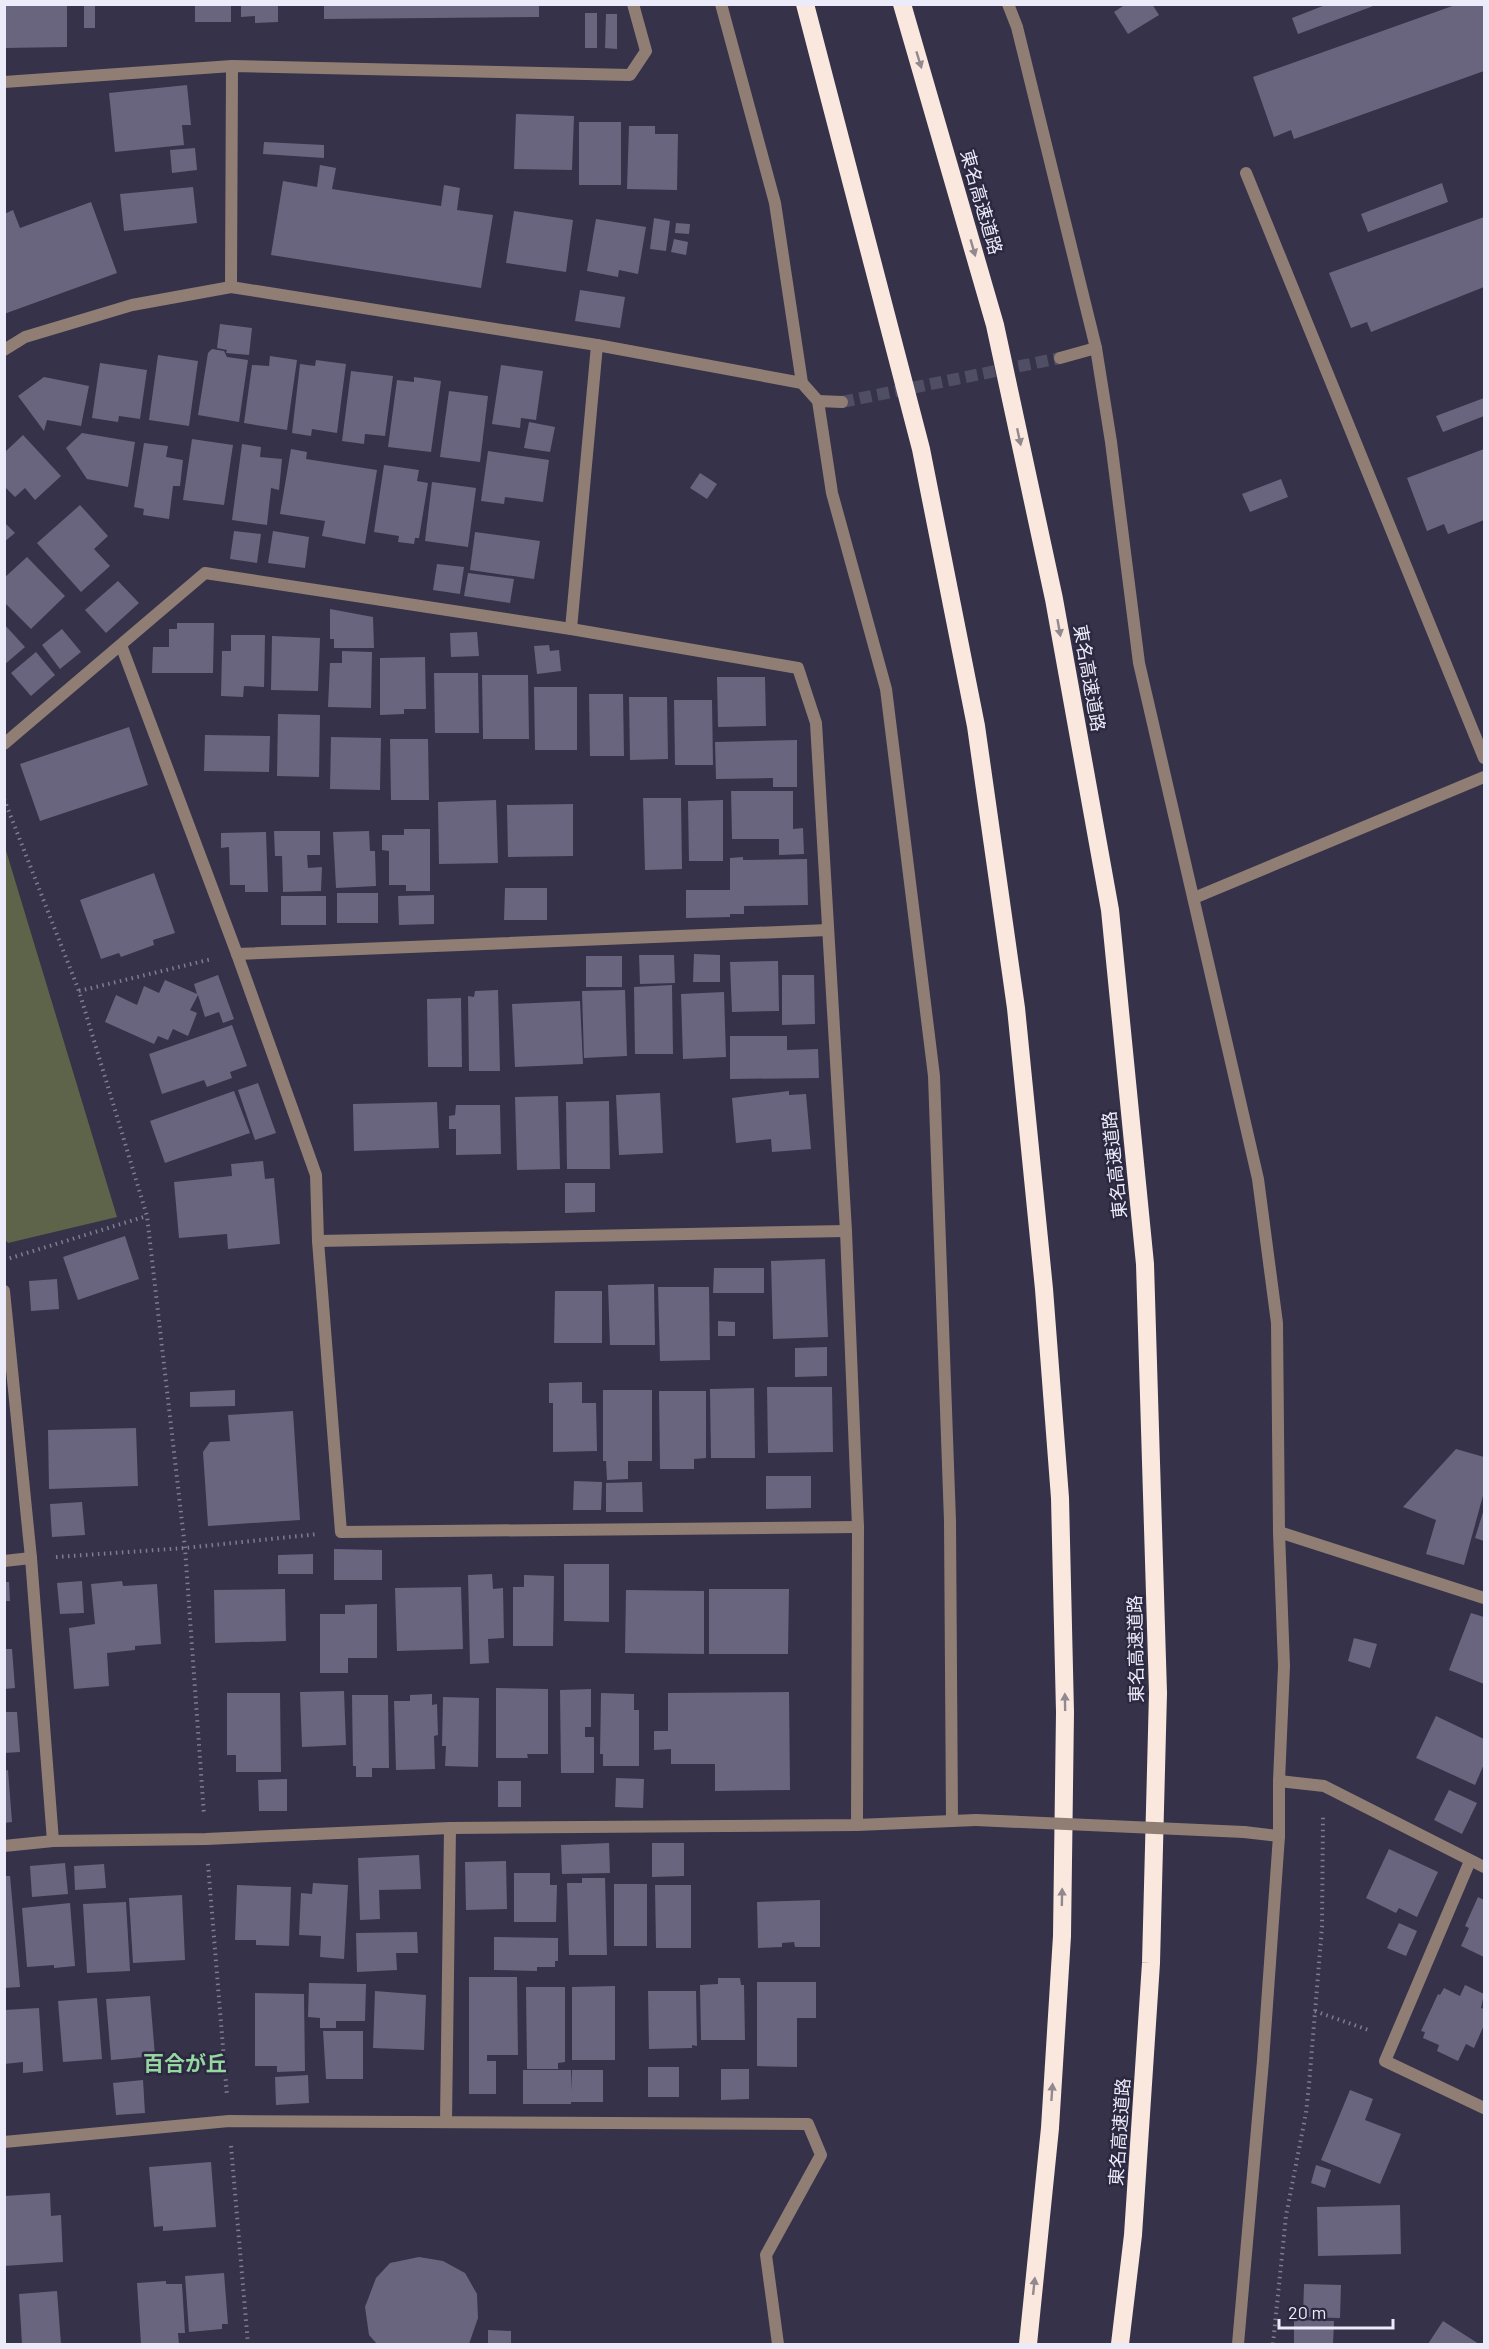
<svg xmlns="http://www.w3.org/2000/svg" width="1489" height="2349" viewBox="0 0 1489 2349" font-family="Barlow,'Noto Sans JP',sans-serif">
	<rect width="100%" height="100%" fill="#353249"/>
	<!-- green -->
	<path fill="#5e644a" d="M4,844L117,1217L8,1243L4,1239Z"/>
	<!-- building -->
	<g fill="#69657f">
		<path d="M4,4H67V47L4,48Z"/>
		<rect x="195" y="4" width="36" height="18"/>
		<path d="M241,4H278V22L255,23V16L241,17Z"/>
		<path d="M324,4H539V17L324,19Z"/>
		<path d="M1126,4H1152L1159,15L1128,34L1114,12Z"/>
		<path d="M1328,4H1376V5L1298,34L1292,18Z"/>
		<path d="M1458,4H1483L1484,71L1294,139L1291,130L1274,137L1253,77Z"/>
		<rect x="84" y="5" width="11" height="23"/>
		<rect x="585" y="13" width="12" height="35"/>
		<path d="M606,14H617V49L605,48Z"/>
		<path d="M187,85L191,125H182L184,145L115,152L109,93Z"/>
		<path d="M516,114L574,116L572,170L514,169Z"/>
		<rect x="579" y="122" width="42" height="63"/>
		<path d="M629,126H655V134H678L677,190L627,189Z"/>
		<path d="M264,142L324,145V158L263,154Z"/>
		<path d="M195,148L197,170L172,173L170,150Z"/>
		<path d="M320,165L336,168L332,189L441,206L444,185L460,188L457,210L493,215L481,288L271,255L283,181L317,187Z"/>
		<path d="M1442,183L1448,202L1368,232L1361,214Z"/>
		<path d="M193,187L197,223L124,231L120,194Z"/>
		<path d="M91,202L117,273L4,314V214L13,210L20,228Z"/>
		<path d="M514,211L573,220L566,272L506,263Z"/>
		<path d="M1484,217V287L1371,332L1367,322L1351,328L1329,273Z"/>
		<path d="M654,218L670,221L666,251L650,249Z"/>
		<path d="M596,219L646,227L638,274L619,270L618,277L587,271Z"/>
		<path d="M676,223L690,224L689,234L675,233Z"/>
		<path d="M674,239L688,242L686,255L671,252Z"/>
		<path d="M580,290L625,297L620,328L575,321Z"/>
		<path d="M220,324L252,328L249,355L226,353L227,350L217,348Z"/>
		<path d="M212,349L224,351L227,357L248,360L239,422L198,415L208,353Z"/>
		<path d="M158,355L198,361L189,426L149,420Z"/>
		<path d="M270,356L297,360L287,430L244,423L252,365L269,366Z"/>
		<path d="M316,360L346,364L337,433L312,429L311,436L292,433L300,364L315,366Z"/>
		<path d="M100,363L147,370L140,419L119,416L118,422L92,418Z"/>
		<path d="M501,365L543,371L536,420L521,418L520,428L492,424Z"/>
		<path d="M351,371L393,376L385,436L365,434L364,444L342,441Z"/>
		<path d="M44,377L89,386L81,426L47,420L44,431L18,396Z"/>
		<path d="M414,377L441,381L431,452L388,447L397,380L414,382Z"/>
		<path d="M449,391L488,396L480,462L440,457Z"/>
		<path d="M1484,398V416L1443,432L1436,416Z"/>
		<path d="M529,422L555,427L550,452L524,448Z"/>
		<path d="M82,433L135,442L128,487L87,479L66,448Z"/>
		<path d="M23,435L61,476L35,500L25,488L15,497L4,486V453Z"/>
		<path d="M192,439L233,445L224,505L183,500Z"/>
		<path d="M144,443L168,446L166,457L183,460L180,486H173L169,519L143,515L144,509L134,507Z"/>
		<path d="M242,444L261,447L260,457L282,459L279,490L271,488L267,525L232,520Z"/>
		<path d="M291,449L307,452L306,459L377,470L365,544L322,536L325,521L280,514Z"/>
		<path d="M1484,449V520L1448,534L1444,524L1427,531L1407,478Z"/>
		<path d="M488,451L549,460L543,502L505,497L504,504L481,501Z"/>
		<path d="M384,465L419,470L417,481L428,483L419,538H415L414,544L398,542L399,536L374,532Z"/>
		<path d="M700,473L717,484L707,499L690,488Z"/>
		<path d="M1281,479L1288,497L1250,512L1242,494Z"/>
		<path d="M432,482L476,488L468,547L425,541Z"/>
		<path d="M80,505L108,536L94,549L110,566L81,592L37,543Z"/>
		<path d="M4,522L15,533L4,542Z"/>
		<path d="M234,531L261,534L257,563L230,559Z"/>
		<path d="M273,531L309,537L305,568L268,563Z"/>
		<path d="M475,532L540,541L534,579L470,570Z"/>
		<path d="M27,557L65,596L31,629L4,602V578Z"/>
		<path d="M437,564L464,567L460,594L433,590Z"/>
		<path d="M468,573L514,579L510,603L464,596Z"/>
		<path d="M118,581L139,603L106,633L85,610Z"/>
		<path d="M330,609L373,617L374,648H334V639H330Z"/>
		<path d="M177,623H214L213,673H152L153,647H169V629H177Z"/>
		<path d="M4,624L25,647L4,665Z"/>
		<path d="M62,629L81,652L60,669L42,645Z"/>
		<path d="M477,632L479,656L451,657L450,633Z"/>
		<path d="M231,635H265L264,687L244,686L243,697L221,696L222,651H231Z"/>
		<path d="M272,636L320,638L318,691L271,690Z"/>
		<path d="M549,645L550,651L559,650L561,671L537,674L534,646Z"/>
		<path d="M342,651L372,652L371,708L328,707L330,663H342Z"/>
		<path d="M36,652L55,675L31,696L11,673Z"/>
		<path d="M425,657L426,709H404V714L380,715V658Z"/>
		<path d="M434,673H478L479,733H435Z"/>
		<path d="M482,675H528L529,739H483Z"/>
		<path d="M717,677H765L766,726L718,727Z"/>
		<path d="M534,687H577V750H535Z"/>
		<path d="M589,694H623L624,756H590Z"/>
		<path d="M629,697H667L668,759L630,760Z"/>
		<path d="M674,700H712L713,765H675Z"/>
		<path d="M278,714L320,715L319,777L277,776Z"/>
		<path d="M129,727L148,785L40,821L20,764Z"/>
		<path d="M205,735L270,736L269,772L204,771Z"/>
		<path d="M331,737L381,738L380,790L330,789Z"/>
		<path d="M390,739H428L429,800H391Z"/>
		<path d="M797,740V787H773V778L716,779L715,742Z"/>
		<path d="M731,791H793V829L803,828L804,854L779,855V839H732Z"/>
		<path d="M643,798H681L682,869L645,870Z"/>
		<path d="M496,800L498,863L439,864L438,802Z"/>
		<path d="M723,800V861H689L688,801Z"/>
		<path d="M573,804V856L508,857L507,805Z"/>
		<path d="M404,829H430V891H406V885H389V851L382,850V835H404Z"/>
		<path d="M274,831H320V855H307L308,868L322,867L321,891L283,892L282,856H275Z"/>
		<path d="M369,831L370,851H375L376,886L336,888L333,832Z"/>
		<path d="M266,832L268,892H245V885H230L229,847L221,848V833Z"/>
		<path d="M743,857V860L807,859L808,905L744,906V914H730V917L686,918V890H730V858Z"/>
		<path d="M154,873L175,933L153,940L154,945L121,957L119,953L101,959L80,900Z"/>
		<path d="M505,888H547V920H504Z"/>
		<rect x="337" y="893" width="41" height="30"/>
		<path d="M434,895V924L399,925L398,896Z"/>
		<rect x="281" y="896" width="45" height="29"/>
		<path d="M694,954L720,955V982H693Z"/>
		<path d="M639,955H674L675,983L640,984Z"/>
		<rect x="586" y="956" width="36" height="31"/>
		<path d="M778,961L779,1011L732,1012L730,962Z"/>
		<path d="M218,975L234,1019L223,1023L219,1012L205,1017L198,995L190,1010L197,1013L188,1036L173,1029L168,1040L158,1036L154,1044L105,1022L116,995L137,1005L144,986L159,993L165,980L197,994L194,984Z"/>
		<path d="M782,975H814L815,1024L782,1025Z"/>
		<path d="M672,985L673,1054H635L634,987Z"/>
		<path d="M498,990L500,1071H469L468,996L474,997L475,991Z"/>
		<path d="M625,990L627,1056L584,1058L582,991Z"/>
		<path d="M724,992L726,1057L683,1059L681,994Z"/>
		<path d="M461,998L462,1067H428L427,999Z"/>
		<path d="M580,1001L583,1064L515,1067L512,1004Z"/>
		<path d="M232,1025L247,1066L230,1072L232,1078L207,1087L204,1080L162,1094L149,1054Z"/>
		<path d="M730,1036H787V1050L818,1049L819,1078L730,1079Z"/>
		<path d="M258,1083L276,1133L255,1140L238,1090Z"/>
		<path d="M234,1091L250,1133L165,1163L150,1121Z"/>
		<path d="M789,1091V1095L806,1094L811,1149L772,1152L771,1139L736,1143L732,1098Z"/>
		<path d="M660,1093L663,1153L619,1155L616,1095Z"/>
		<path d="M558,1096L560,1169L517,1170L515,1097Z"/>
		<path d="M609,1101L610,1169H567L566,1102Z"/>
		<path d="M437,1102L439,1148L354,1151L353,1104Z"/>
		<path d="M456,1105H500L501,1154L456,1155V1129H449V1116L455,1115Z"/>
		<path d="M263,1161L265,1179L274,1178L280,1244L228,1249L227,1234L179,1238L174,1182L232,1176L231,1164Z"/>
		<path d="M565,1183H595V1212L565,1213Z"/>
		<path d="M125,1236L139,1279L78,1300L63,1257Z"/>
		<path d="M825,1259L828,1337L773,1339L771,1261Z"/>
		<path d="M714,1268H764V1293H713Z"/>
		<path d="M57,1279L59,1309L31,1311L29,1281Z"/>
		<path d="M654,1284L655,1345H610L608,1285Z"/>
		<path d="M658,1287H709L710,1360L660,1361Z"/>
		<path d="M555,1291H602V1343H554Z"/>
		<path d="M718,1321L735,1322V1336H718Z"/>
		<path d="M827,1347V1376L795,1377V1348Z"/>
		<path d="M582,1382V1403H596L597,1451L553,1452V1403H549V1383Z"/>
		<path d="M767,1387H832L833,1452L768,1453Z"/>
		<path d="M754,1388L755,1458H711L710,1389Z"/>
		<path d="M235,1390V1406L190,1407V1392Z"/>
		<path d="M603,1390H652V1461H628V1479L607,1480L606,1461H603Z"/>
		<path d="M659,1391H706V1458L694,1459V1469H660Z"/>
		<path d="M293,1411L300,1520L208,1526L203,1452L210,1442L230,1441L228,1415Z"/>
		<path d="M136,1428L138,1486L49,1489L48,1430Z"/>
		<path d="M1456,1449L1484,1457V1492L1464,1565L1426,1554L1436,1520L1403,1507Z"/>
		<path d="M766,1476H811V1508L766,1509Z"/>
		<path d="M574,1481L602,1482L601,1510H573Z"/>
		<path d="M642,1482L643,1512H606V1483Z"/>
		<path d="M82,1502L85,1535L52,1537L50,1504Z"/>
		<path d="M1484,1509V1541L1475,1538Z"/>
		<path d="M334,1549L382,1550V1580H334Z"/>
		<path d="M313,1554V1574H278V1555Z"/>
		<path d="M564,1564H609V1622L564,1621Z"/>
		<path d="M492,1574L493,1589L503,1588L504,1638L488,1639L489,1663L470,1664L468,1575Z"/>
		<path d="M524,1575L554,1576L553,1646H513V1587H524Z"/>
		<path d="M82,1581L84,1613L60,1614L57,1583Z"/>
		<path d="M122,1581L123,1586L157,1584L161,1644L135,1646V1650L107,1653L109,1686L74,1689L69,1628L95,1624L91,1584Z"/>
		<path d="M4,1582H9L10,1601H4Z"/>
		<path d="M461,1587L463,1649L397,1651L395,1588Z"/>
		<path d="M285,1589L286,1641L215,1643L214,1590Z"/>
		<path d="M709,1589H789L788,1654H709Z"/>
		<path d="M626,1590L704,1591V1654L625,1653Z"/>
		<path d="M377,1604V1658H348V1673H320V1614H345V1605Z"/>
		<path d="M1471,1613L1484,1617V1684L1449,1670Z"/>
		<path d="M1354,1638L1377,1644L1370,1668L1348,1661Z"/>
		<path d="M4,1649H12L15,1688L4,1689Z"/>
		<path d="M496,1688L548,1689V1754H527L528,1758H496Z"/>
		<path d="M591,1689V1727H585V1737H594V1773H561L560,1690Z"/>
		<path d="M344,1691L346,1745L302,1747L300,1692Z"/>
		<path d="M789,1692L790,1790L715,1791V1764H671V1749L654,1750V1731H668V1693Z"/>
		<path d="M227,1693H280L281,1772H236V1755H227Z"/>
		<path d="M601,1693L634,1694V1710H639V1766H603V1754H600Z"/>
		<path d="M432,1694V1705L437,1704L438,1735L434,1736L435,1769L396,1770L394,1701H410V1695Z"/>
		<path d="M352,1695H388L389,1768H372V1777H356V1766H353Z"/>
		<path d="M443,1697L479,1698L478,1767L445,1766L446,1746H442Z"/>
		<path d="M4,1712H17L20,1752L4,1753Z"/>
		<path d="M1436,1716L1484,1739V1764L1475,1785L1416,1758Z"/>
		<path d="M8,1770L12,1822L4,1823V1771Z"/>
		<path d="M616,1778L644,1779L643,1808L615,1807Z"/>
		<path d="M287,1779V1811H259L258,1780Z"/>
		<rect x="498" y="1781" width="23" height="26"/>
		<path d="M1449,1790L1477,1803L1462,1834L1434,1820Z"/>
		<path d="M609,1843L610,1873L562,1874L561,1845Z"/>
		<path d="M652,1843H684V1876L652,1877Z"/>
		<path d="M1389,1849L1438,1872L1417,1917L1399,1908L1396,1913L1366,1898Z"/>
		<path d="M419,1855L421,1889L379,1890L380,1919L360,1920L358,1858Z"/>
		<path d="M506,1861L507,1909L466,1910L465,1862Z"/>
		<path d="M65,1863L68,1894L32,1897L30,1866Z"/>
		<path d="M104,1864L106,1888L75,1890L74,1866Z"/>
		<path d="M514,1873H550V1885H557L556,1922H514Z"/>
		<path d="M4,1876H10L20,1987L4,1988Z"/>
		<path d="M582,1878H605L607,1955H569L567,1883H582Z"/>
		<path d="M313,1883L348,1885L344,1959L320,1957L321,1936L299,1935L301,1893L312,1894Z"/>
		<rect x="614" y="1884" width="33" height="62"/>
		<path d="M237,1885L291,1887L289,1946L256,1945V1940H235Z"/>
		<path d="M655,1885H691V1948H656Z"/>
		<path d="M182,1895L185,1960L133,1963L129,1898Z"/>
		<path d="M1478,1897L1484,1900V1957L1461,1946L1469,1928L1465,1926Z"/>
		<path d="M820,1900V1947H795L794,1942L782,1943V1947L758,1948L757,1902Z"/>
		<path d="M126,1902L130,1971L87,1973L83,1904Z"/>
		<path d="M70,1903L75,1966L54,1968V1965L27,1967L22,1908Z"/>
		<path d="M1399,1923L1417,1931L1406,1956L1387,1948Z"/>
		<path d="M417,1932L418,1953H396L397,1970L357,1972L356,1933Z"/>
		<path d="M494,1937L558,1938V1961H555V1967H537V1971L494,1970Z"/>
		<path d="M469,1977H517L518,2055H487V2061H496V2094H469Z"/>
		<path d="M718,1978H740L741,1985H744L745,2040H701L700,1985L718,1984Z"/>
		<path d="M757,1982H816V2018H797V2067L757,2066Z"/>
		<path d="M309,1983L366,1984L365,2021H336V2028H320V2018L308,2017Z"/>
		<path d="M1465,1985L1484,1994L1481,2008L1484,2009V2025L1474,2048L1466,2044L1458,2061L1437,2051L1439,2045L1423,2038L1425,2032L1421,2031L1438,1994L1440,1995L1444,1988L1460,1996Z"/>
		<path d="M615,1986V2060H572V1987Z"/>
		<path d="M526,1987H565V2062L558,2063V2069H527Z"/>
		<path d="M375,1991L426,1995L424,2050L373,2048Z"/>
		<path d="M648,1991H696L697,2046L692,2045V2048L649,2049Z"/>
		<path d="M255,1993L304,1994L305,2071L277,2072V2066H255Z"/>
		<path d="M150,1996L155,2056L111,2060L106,1999Z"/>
		<path d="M97,1998L102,2059L63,2062L58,2001Z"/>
		<path d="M39,2008L43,2071L23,2073V2062L4,2064V2010Z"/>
		<path d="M323,2031H363V2079H326Z"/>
		<rect x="648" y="2067" width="31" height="30"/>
		<path d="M721,2069H749V2099L721,2100Z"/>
		<path d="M523,2070H571V2092L572,2070H603V2102H571V2104H523Z"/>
		<path d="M308,2075L309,2103L276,2105L275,2077Z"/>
		<path d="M143,2080L145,2113L116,2115L113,2083Z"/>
		<path d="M1350,2090L1373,2099L1365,2120L1401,2134L1380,2184L1321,2160Z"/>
		<path d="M211,2162L216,2227L163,2231V2226L154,2227L149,2167Z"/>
		<path d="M1316,2165L1331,2170L1325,2188L1311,2183Z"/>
		<path d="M50,2193L51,2216L61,2215L63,2262L4,2266V2196Z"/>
		<path d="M1400,2205L1401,2254L1318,2256L1317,2207Z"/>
		<path d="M419,2257L443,2261L465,2273L477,2294L478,2318L469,2344H377L369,2335L365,2307L376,2278L390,2263Z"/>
		<path d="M224,2273L228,2324H222V2329L189,2332L185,2276Z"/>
		<path d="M166,2281V2284H182L185,2333H178L179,2344H141L137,2283Z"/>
		<path d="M1304,2284L1341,2285L1340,2318L1303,2317Z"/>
		<path d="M57,2291L61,2344H22L19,2294Z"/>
		<path d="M1294,2320L1334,2321L1333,2344H1294Z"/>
		<path d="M1443,2321L1479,2344H1428Z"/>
		<path d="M488,2330L511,2331V2344H488Z"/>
	</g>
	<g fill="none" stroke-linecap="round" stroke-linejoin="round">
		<!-- minor-tunnel -->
		<path stroke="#504e64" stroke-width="12" stroke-dasharray="12 6" stroke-linecap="butt" d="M842,402L1060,358"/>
		<!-- path -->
		<g stroke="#7f7d91" stroke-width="4" stroke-dasharray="1.5 4.5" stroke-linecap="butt">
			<path d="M4,799L79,991L147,1216L185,1548L204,1815"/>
			<path d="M79,991L212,959"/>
			<path d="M4,1260L147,1216"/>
			<path d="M56,1557L185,1548L318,1534"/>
			<path d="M208,1864L227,2096"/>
			<path d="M1315,2011L1371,2031"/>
			<path d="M231,2146L248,2344"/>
			<path d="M1273,2344L1286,2216L1306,2113L1309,2085L1322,1927L1323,1815"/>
		</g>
		<!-- minor -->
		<g stroke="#907e75" stroke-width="12">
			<path d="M721,4L775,203L802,383L818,401L832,493L886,689L934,1076L950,1521L952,1821"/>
			<path d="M1008,4L1017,27L1096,348L1111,442L1139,663L1258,1179L1277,1323L1279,1532L1284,1666L1279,1781V1836L1263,2061L1238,2344"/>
			<path d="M4,82L232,66L630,75L646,51L633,4"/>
			<path d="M1246,173L1484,758"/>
			<path d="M231,287L232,66"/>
			<path d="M4,350L25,337L132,305L231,287L597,345L802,383"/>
			<path d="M1060,358L1096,348"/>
			<path d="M818,401L842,402"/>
			<path d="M571,629L597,345"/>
			<path d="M121,645L237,954L316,1175L318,1241L341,1532L858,1527"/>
			<path d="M4,744L205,573L571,629L798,668L816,723L846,1231L858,1527L857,1825"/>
			<path d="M1194,898L1484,777"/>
			<path d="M237,954L828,930"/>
			<path d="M318,1241L846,1231"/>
			<path d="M4,1291L31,1558L53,1841"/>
			<path d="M1279,1532L1484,1598"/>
			<path d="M4,1561L31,1558"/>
			<path d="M1279,1781L1324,1786L1484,1867"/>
			<path d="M1244,1832L1279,1836"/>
			<path d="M4,1846L53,1841L206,1839L450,1828L857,1825L976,1820"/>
			<path d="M1470,1861L1385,2061L1484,2108"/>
			<path d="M446,2121L450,1828"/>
			<path d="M4,2142L229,2121L808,2124L821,2155L766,2255L778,2344"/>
		</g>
		<!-- motorway -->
		<g stroke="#fae8df" stroke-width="18">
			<path d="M805,4L921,449L976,726L1016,1008L1044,1289L1060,1498L1065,1712L1062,1936L1050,2128L1028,2344"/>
			<path d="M902,4L995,325L1054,599L1110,910L1145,1264L1158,1693L1151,1963L1133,2235L1120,2344"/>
		</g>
		<!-- minor-bridge -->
		<path stroke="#907e75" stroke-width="12" d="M976,1820L1244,1832"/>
	</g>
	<!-- one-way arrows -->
	<defs><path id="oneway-solid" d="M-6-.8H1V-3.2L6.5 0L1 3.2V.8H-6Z" transform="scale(1.5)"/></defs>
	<g fill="#92888f">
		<use href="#oneway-solid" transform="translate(919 60) rotate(73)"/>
		<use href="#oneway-solid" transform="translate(973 248) rotate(74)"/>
		<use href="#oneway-solid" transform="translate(1019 437) rotate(78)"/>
		<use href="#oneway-solid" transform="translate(1059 628) rotate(80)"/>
		<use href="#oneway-solid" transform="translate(1065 1702) rotate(-91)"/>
		<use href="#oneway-solid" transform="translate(1062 1897) rotate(-89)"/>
		<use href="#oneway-solid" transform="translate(1052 2092) rotate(-86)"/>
		<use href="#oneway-solid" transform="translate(1034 2286) rotate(-84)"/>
	</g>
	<g text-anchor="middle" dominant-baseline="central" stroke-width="5" stroke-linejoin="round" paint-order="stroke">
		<!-- street labels -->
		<g font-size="18" fill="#ecebfa" stroke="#2b283f">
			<text transform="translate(982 202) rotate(74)">東名高速道路</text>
			<text transform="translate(1090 678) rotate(80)">東名高速道路</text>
			<text transform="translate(1114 1165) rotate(-96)">東名高速道路</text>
			<text transform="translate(1135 1649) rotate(-91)">東名高速道路</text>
			<text transform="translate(1119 2132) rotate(-86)">東名高速道路</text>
		</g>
		<!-- quarter labels -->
		<g font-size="21" font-weight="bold" fill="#95d6a1" stroke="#2b283f">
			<text x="185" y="2062">百合が丘</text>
		</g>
	</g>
	<!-- border -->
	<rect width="1489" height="2349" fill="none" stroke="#ecebfa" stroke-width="12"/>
	<!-- scale -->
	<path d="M1279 2319v9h114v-9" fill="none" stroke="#ecebfa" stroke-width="3"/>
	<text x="1288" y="2319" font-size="18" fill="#ecebfa" stroke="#2b283f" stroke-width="4.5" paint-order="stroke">20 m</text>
</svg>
